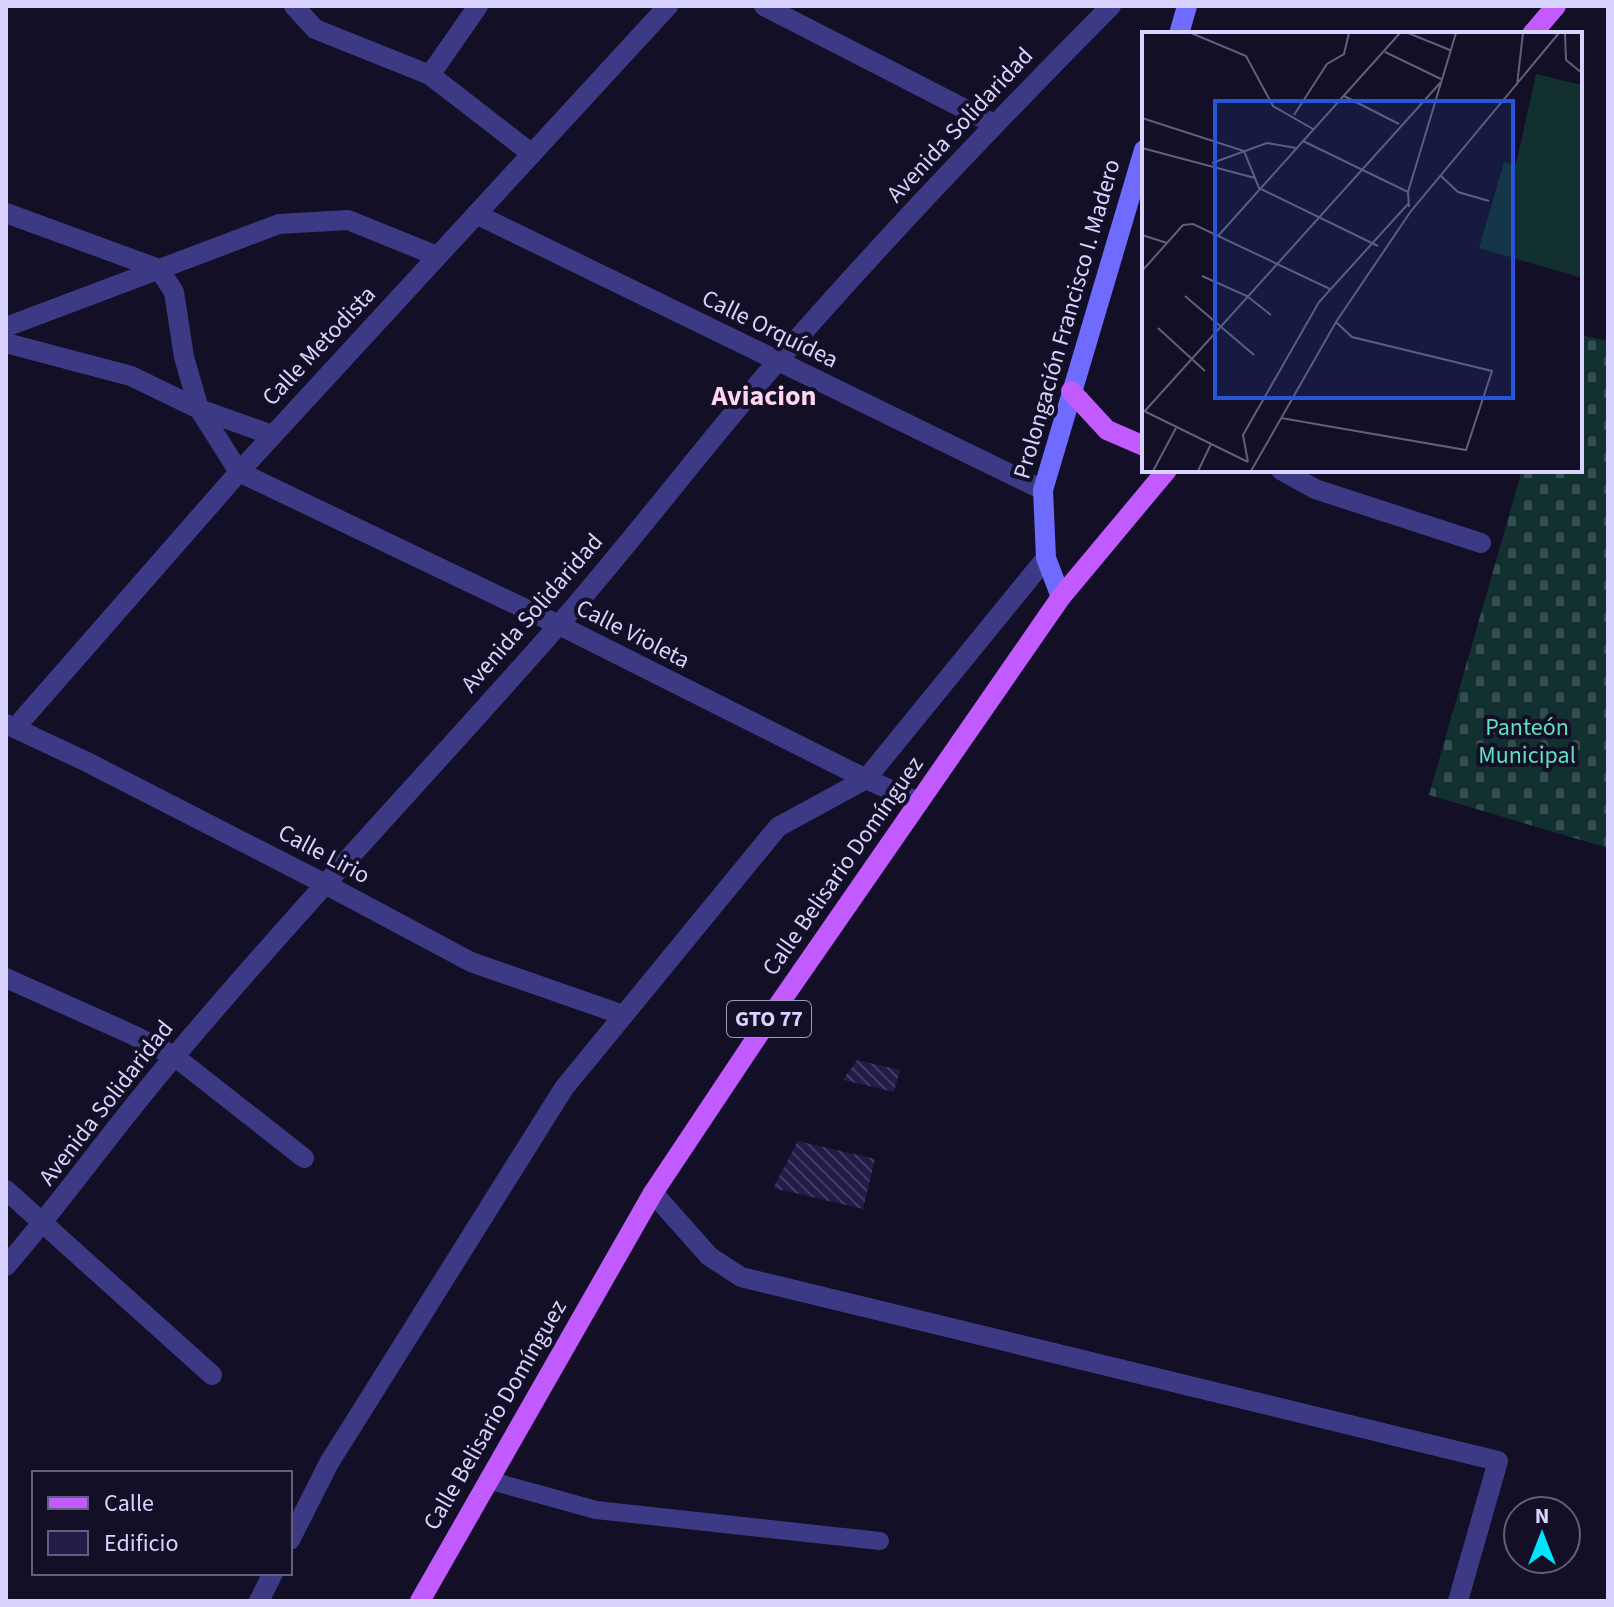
<svg xmlns="http://www.w3.org/2000/svg" width="1614" height="1607" viewBox="0 0 1614 1607" font-family="'Source Sans 3',sans-serif">
	<defs>
		<pattern id="cemetery-stones" width="16" height="16" patternUnits="userSpaceOnUse" patternTransform="scale(2)"><rect width="16" height="16" fill="#12302f"/><path d="M2 7V4a2 2 0 0 1 4 0v3zM10 15v-3a2 2 0 0 1 4 0v3z" fill="#344d4e"/></pattern>
		<pattern id="building-back-hatch" width="6" height="6" patternUnits="userSpaceOnUse" patternTransform="scale(2)"><rect width="6" height="6" fill="#241b47"/><path d="M-1 5l2 2M0 0l6 6M5-1l2 2" fill="none" stroke="#433b63"/></pattern>
	</defs>
	<rect width="100%" height="100%" fill="#130f26"/>
	<!-- cemetery -->
	<path fill="url(#cemetery-stones)" d="M1580,335L1608,341V848L1429,795L1522,470H1580Z"/>
	<!-- building -->
	<g fill="url(#building-back-hatch)">
		<path d="M857,1060L900,1070L894,1092L843,1080Z"/>
		<path d="M798,1141L875,1159L863,1209L773,1188Z"/>
	</g>
	<g fill="none" stroke-linecap="round" stroke-linejoin="round">
		<!-- lane -->
		<path stroke="#3d3a85" stroke-width="18" d="M488,1480L596,1510L880,1541"/>
		<!-- street -->
		<g stroke="#3d3a85" stroke-width="20">
			<path d="M294,6L315,29L430,75L532,154"/>
			<path d="M764,6L994,124"/>
			<path d="M430,75L478,6"/>
			<path d="M6,213L159,269L174,292L184,357L199,409L239,472L559,625L866,779L918,802"/>
			<path d="M476,214L1043,490"/>
			<path d="M6,327L279,224L348,220L437,256"/>
			<path d="M6,343L131,376L199,409L272,435"/>
			<path d="M1281,470L1315,489L1481,543"/>
			<path d="M6,724L87,762L325,884L471,962L623,1015"/>
			<path d="M15,728L239,472L668,6"/>
			<path d="M6,978L133,1035L174,1056L304,1158"/>
			<path d="M6,1190L212,1375"/>
			<path d="M653,1193L709,1256L741,1277L1498,1461L1458,1601"/>
			<path d="M6,1266C65,1198 116,1124 175,1056C298,910 430,771 556,628C632,542 701,449 777,362C884,239 997,121 1111,6"/>
			<path d="M290,1540L329,1463L564,1088L778,827L866,779L1046,558"/>
			<path d="M259,1601L273,1573"/>
		</g>
		<!-- secondary -->
		<g stroke="#6f6bff" stroke-width="20">
			<path d="M1179,34L1187,6"/>
			<path d="M1061,597L1046,558L1043,490L1144,150"/>
		</g>
		<!-- primary -->
		<g stroke="#c25bff" stroke-width="20">
			<path d="M1532,34L1556,6"/>
			<path d="M1071,391L1107,430L1144,446"/>
			<path d="M420,1601L653,1193L777,1007L1061,597L1167,470"/>
		</g>
	</g>
	<g text-anchor="middle" dominant-baseline="central" stroke-width="8" stroke-linejoin="round" paint-order="stroke">
		<!-- shield labels -->
		<rect fill="#130f26" stroke="#9e99be" stroke-width="2" x="727" y="1001" width="84" height="36" rx="6"/>
		<g font-size="22" font-weight="bold" fill="#d9d4ff">
			<text x="769" y="1019">GTO 77</text>
		</g>
		<!-- street labels -->
		<g font-size="24" fill="#d9d4ff" stroke="#130f26">
			<text transform="translate(960 125) rotate(-47)">Avenida Solidaridad</text>
			<text transform="translate(1067 319) rotate(-74)">Prolongación Francisco I. Madero</text>
			<text transform="translate(770 329) rotate(26)">Calle Orquídea</text>
			<text transform="translate(319 346) rotate(-47)">Calle Metodista</text>
			<text transform="translate(532 613) rotate(-49)">Avenida Solidaridad</text>
			<text transform="translate(633 634) rotate(27)">Calle Violeta</text>
			<text transform="translate(324 854) rotate(28)">Calle Lirio</text>
			<text transform="translate(843 866) rotate(-55)">Calle Belisario Domínguez</text>
			<text transform="translate(106 1103) rotate(-52)">Avenida Solidaridad</text>
			<text transform="translate(495 1415) rotate(-60)">Calle Belisario Domínguez</text>
		</g>
		<!-- park labels -->
		<g font-size="24" fill="#5fe0c0" stroke="#130f26">
			<text x="1527" y="727">Panteón<tspan x="1527" dy="28">Municipal</tspan></text>
		</g>
		<!-- quarter labels -->
		<g font-size="28" font-weight="bold" fill="#ffd6f0" stroke="#130f26">
			<text x="764" y="396">Aviacion</text>
		</g>
	</g>
	<!-- overview -->
	<g transform="translate(1142 32)">
		<rect width="440" height="440" fill="#130f26"/>
		<path d="M394,42L440,53V246L337,216L362,130L374,132Z" fill="#12302f"/>
		<path fill="none" stroke="#625e7d" stroke-width="2" d="M49,1L104,24L131,74L171,97M266,1L308,18M423,1L424,28L440,41M243,20L299,47M375,53L381,1M202,64L257,92M152,83L185,32L202,22L207,1M0,86L102,119L117,156L236,214M161,109L266,160M0,116L113,146M70,131L125,111L154,116M299,144L316,160L347,169M267,175L266,160L314,1M0,203L25,211M76,204L258,1M0,239L41,193L51,192L188,257M60,244L105,264L129,283M43,264L112,323M16,296L63,339M0,378L106,430M2,380L299,50M139,386L324,418L350,339L210,305L194,290M106,430L101,403L177,270L266,172M11,439L34,396M56,439L69,412M109,439L194,290L269,179L417,1M195,439H224"/>
		<path fill="#2655da" fill-opacity="0.15" stroke="#2655da" stroke-width="4" d="M73,69H371V366H73Z"/>
		<rect width="440" height="440" fill="none" stroke="#d9d4ff" stroke-width="4"/>
	</g>
	<!-- border -->
	<rect width="1614" height="1607" fill="none" stroke="#d9d4ff" stroke-width="16"/>
	<!-- legend -->
	<rect x="32" y="1471" width="260" height="104" fill="#130f26" stroke="#625e7d" stroke-width="2"/>
	<rect x="48" y="1497" width="40" height="12" fill="#c25bff" stroke="#625e7d" stroke-width="2"/>
	<text x="104" y="1511" font-size="24" fill="#d9d4ff">Calle</text>
	<rect x="48" y="1531" width="40" height="24" fill="#241b47" stroke="#625e7d" stroke-width="2"/>
	<text x="104" y="1551" font-size="24" fill="#d9d4ff">Edificio</text>
	<!-- north arrow -->
	<g transform="translate(1542 1535)"><circle r="38" fill="#130f26" stroke="#625e7d" stroke-width="2"/>
	<path d="M0-6L14 30L0 20L-14 30Z" fill="#00e5ff"/>
	<text y="-12" font-size="22" font-weight="bold" text-anchor="middle" fill="#d9d4ff">N</text>
	</g>
</svg>
